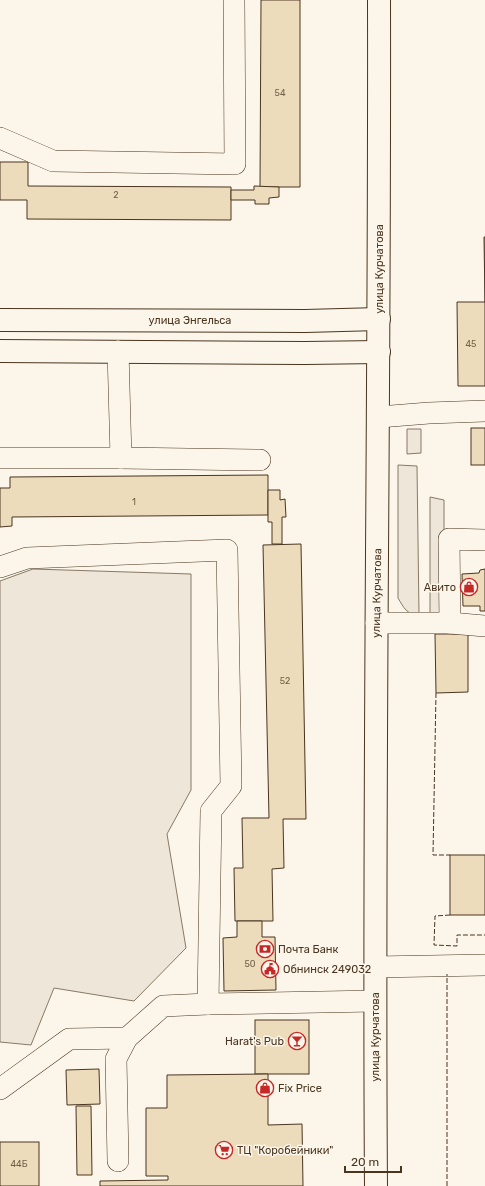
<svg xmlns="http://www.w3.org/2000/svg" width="485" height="1186" viewBox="0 0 485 1186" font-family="Rubik,sans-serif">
	<rect width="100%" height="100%" fill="#fbf6e9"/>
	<!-- green -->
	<g fill="#ede6d9" stroke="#887966">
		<path d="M407,429H421V453L407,454Z"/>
		<path d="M398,465L417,466L419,615C406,614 404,608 398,598Z"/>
		<path d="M430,497L444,500V615L430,616Z"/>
		<path d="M33,569L191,574V790L167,834L186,948L134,1001L54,988L31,1045L0,1042V581Z"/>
	</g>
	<!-- building -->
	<g fill="#ecdcbc" stroke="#4a3520">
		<path d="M261,0H300V187H260Z"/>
		<path d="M0,162H28V186L231,187V220L27,219V200H0Z"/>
		<path d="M254,186L279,187V197L269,198V204H255V200H231V190H254Z"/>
		<path d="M484,237H485V386H458L457,302H485Z"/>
		<rect x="471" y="428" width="14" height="37"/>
		<path d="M268,475V515L12,517V526L0,527V488H10V477Z"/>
		<path d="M268,490H280V500L285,499L286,517H282V544H272V522H268Z"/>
		<path d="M301,544L306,819H283L284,868L272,869L273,921H235L234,868H243L242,818H269L263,545Z"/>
		<path d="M485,569V611H480V606H463L462,574L479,573L480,570Z"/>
		<path d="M435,634H468V692L436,693Z"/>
		<rect x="450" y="855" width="35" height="60"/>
		<path d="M237,921H262V937H275L276,990L224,991L223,938L237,937Z"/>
		<rect x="255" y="1020" width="54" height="54"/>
		<path d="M99,1069L100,1104L67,1105L66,1070Z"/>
		<path d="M268,1074V1125L302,1124L303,1186H100V1181L168,1180V1176H146V1108H167V1075Z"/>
		<path d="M76,1106H91L92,1175H77Z"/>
		<rect x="0" y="1142" width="39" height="44"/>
	</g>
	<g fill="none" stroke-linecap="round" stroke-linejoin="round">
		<defs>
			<g id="minor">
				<path d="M0,138L53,161L235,164L234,0"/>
				<path d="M379,417L429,413L485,411"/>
				<path d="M0,458H121L118,351"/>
				<path d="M121,458L260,460"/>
				<path d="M0,567L27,558L227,550L231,786L211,811L208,1004L163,1006L127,1038L116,1059L118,1161"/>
				<path d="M376,623H450L485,626"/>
				<path d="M450,623L449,539L485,540"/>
				<path d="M375,967L485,965"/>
				<path d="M208,1004L375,1001"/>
				<path d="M0,1089L69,1039L127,1038"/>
			</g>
			<g id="major">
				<path d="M0,320L305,321L379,319"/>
				<path d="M0,351L305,353L379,352"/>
				<path d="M376,1186C373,791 380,395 379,0"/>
			</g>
		</defs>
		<!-- minor casing -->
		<use href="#minor" stroke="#4a3520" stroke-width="22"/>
		<!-- major casing -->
		<use href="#major" stroke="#4a3520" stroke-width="24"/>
		<!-- minor -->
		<use href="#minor" stroke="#fbf6e9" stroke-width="21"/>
		<!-- major -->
		<use href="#major" stroke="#fbf6e9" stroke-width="22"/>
		<!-- fence -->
		<g stroke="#4a3520" stroke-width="1" stroke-dasharray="5 2" stroke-linecap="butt">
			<path d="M436,693L433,855H450"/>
			<path d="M450,915L435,916L434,945L457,946V935H485"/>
			<path d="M447,1186V974"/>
		</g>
	</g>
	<!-- icons -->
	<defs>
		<symbol id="shop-ring" viewBox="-11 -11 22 22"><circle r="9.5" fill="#fbf6e9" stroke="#c62828" stroke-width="1.5"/><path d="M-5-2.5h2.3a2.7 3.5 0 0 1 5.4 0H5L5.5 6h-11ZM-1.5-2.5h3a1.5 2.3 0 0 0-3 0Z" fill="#c62828"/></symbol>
		<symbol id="bank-ring" viewBox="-11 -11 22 22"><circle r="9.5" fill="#fbf6e9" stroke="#c62828" stroke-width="1.5"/><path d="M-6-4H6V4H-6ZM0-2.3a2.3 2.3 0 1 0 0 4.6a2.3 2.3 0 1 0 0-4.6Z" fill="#c62828"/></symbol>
		<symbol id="civic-ring" viewBox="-11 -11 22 22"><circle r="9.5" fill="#fbf6e9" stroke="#c62828" stroke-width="1.5"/><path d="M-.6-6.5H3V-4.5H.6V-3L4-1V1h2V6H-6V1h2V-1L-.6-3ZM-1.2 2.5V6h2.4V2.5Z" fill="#c62828"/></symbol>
		<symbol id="bar-ring" viewBox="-11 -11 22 22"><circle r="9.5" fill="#fbf6e9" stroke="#c62828" stroke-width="1.5"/><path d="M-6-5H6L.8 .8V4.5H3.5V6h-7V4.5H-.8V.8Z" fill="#c62828"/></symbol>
		<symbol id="supermarket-ring" viewBox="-11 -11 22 22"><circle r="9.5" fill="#fbf6e9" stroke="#c62828" stroke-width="1.5"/><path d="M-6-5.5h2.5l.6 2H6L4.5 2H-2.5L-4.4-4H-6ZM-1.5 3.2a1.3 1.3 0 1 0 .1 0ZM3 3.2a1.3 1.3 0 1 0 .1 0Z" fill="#c62828"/></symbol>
	</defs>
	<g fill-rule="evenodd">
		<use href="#shop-ring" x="459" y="577" width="20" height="20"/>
		<use href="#bank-ring" x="255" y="939" width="20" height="20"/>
		<use href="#civic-ring" x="260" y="959" width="20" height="20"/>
		<use href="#bar-ring" x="287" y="1031" width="20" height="20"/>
		<use href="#shop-ring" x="255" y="1078" width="20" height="20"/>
		<use href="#supermarket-ring" x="214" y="1140" width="20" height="20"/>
	</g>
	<g text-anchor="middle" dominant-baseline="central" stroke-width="3" stroke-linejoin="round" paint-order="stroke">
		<!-- number labels -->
		<g font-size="9" fill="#725f47">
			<text x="280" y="93">54</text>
			<text x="116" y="195">2</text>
			<text x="471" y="344">45</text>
			<text x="134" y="502">1</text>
			<text x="285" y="681">52</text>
			<text x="250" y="964">50</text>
			<text x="19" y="1164">44Б</text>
		</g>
		<!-- street labels -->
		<g font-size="11" fill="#4a3520" stroke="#fbf6e9">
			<text transform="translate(379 269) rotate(-90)">улица Курчатова</text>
			<text x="190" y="320">улица Энгельса</text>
			<text transform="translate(377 593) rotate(-89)">улица Курчатова</text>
			<text transform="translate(375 1037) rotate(-90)">улица Курчатова</text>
		</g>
		<!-- poi labels -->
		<g font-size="11" fill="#4a3520" stroke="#fbf6e9" text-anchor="start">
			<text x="456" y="587" text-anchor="end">Авито</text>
			<text x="278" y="949">Почта Банк</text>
			<text x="283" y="969">Обнинск 249032</text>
			<text x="284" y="1041" text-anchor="end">Harat's Pub</text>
			<text x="278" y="1088">Fix Price</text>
			<text x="237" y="1150">ТЦ "Коробейники"</text>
		</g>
	</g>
	<!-- scale -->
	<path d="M345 1166v6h56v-6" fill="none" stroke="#4a3520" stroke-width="2"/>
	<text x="351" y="1166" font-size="12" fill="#4a3520" stroke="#fbf6e9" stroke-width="3" paint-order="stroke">20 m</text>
</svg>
